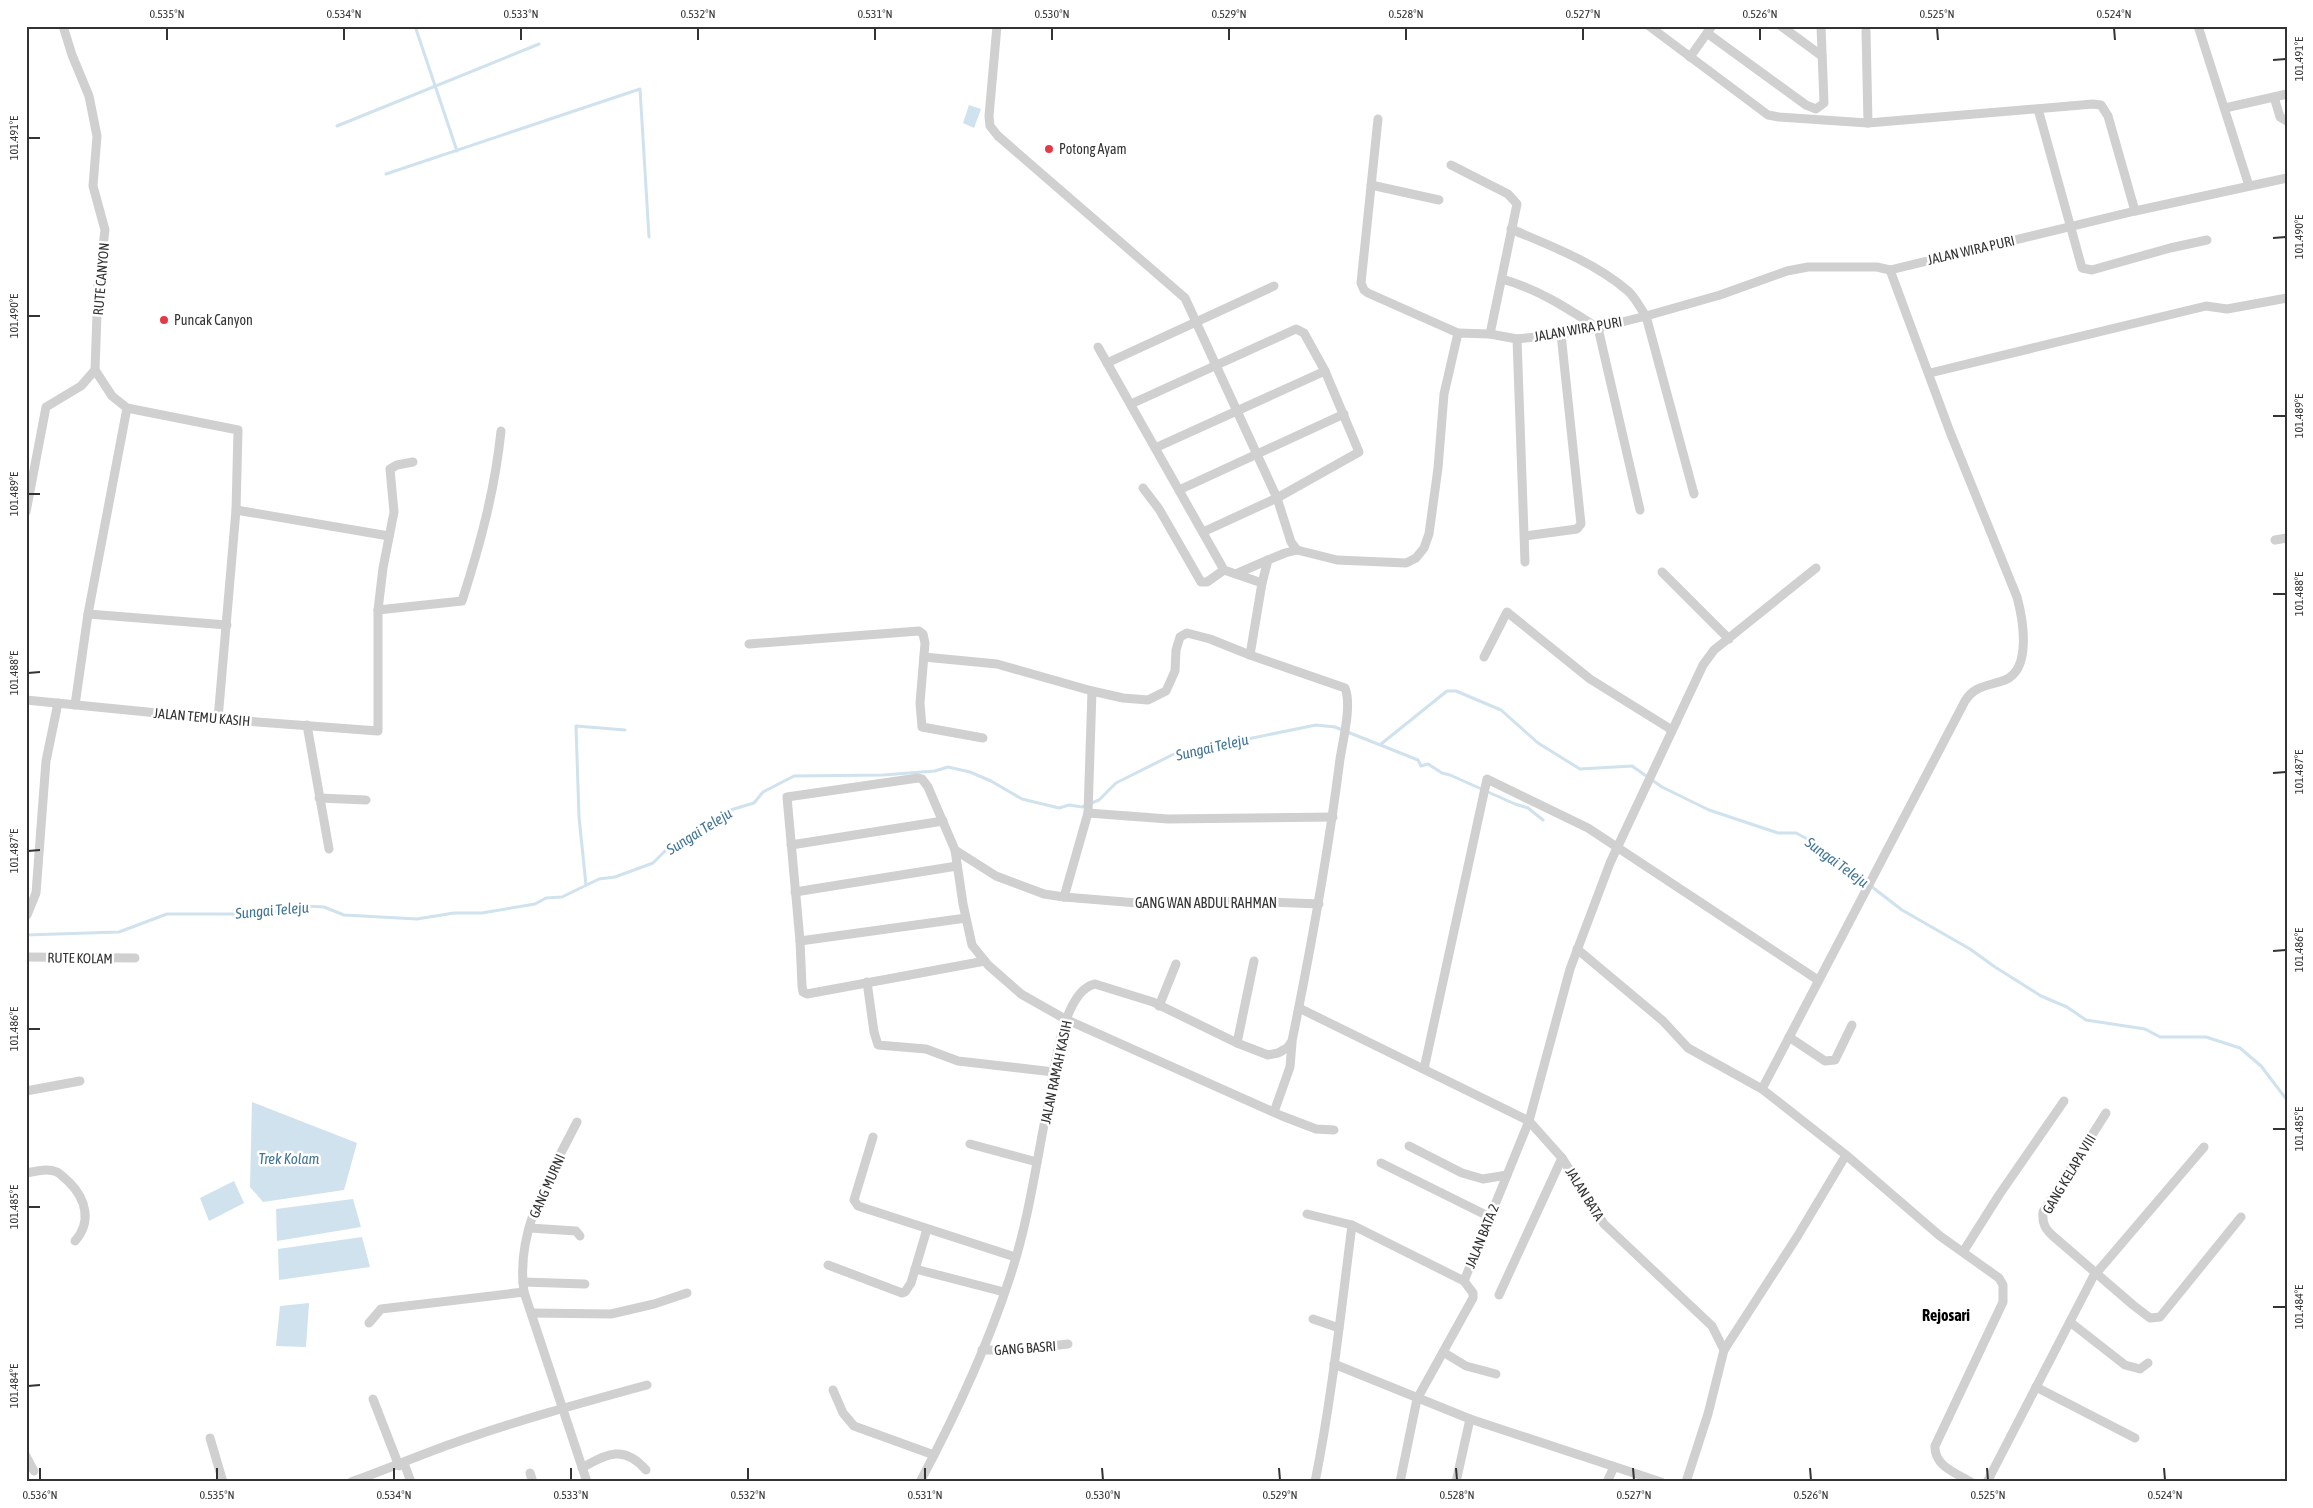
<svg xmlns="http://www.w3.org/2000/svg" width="2313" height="1508" viewBox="0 0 2313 1508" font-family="'Asap Condensed',sans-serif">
	<rect width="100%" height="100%" fill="#fff"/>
	<!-- water -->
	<g fill="#cfe2ee">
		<path d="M969,105L981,109L974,128L963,123Z"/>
		<path d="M252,1102L357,1143L344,1190L263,1202L250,1187Z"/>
		<path d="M234,1181L244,1203L209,1221L200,1198Z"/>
		<path d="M353,1199L361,1227L277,1241L276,1209Z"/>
		<path d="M362,1237L370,1267L279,1280L278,1249Z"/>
		<path d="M309,1303L306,1347L276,1346L280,1306Z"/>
	</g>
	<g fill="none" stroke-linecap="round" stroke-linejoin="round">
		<!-- stream -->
		<g stroke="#cfe2ee" stroke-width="3">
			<path d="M415,26L457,151"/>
			<path d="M337,126L539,44"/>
			<path d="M386,174L640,89L649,237"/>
			<path d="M1381,744L1447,691H1456L1501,710L1538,743L1580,769L1632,766L1662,787L1709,810L1778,833H1796L1815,843L1902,910L1970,949L1995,967L2041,996L2067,1007L2086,1020L2145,1029L2160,1037H2206L2240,1048L2261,1066L2287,1100"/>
			<path d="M586,885L579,817L576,726L625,730"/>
			<path d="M26,935L119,932L167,914H238L274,911L305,906L324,907L344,915L417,919L454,913H482L535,904L546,898L562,897L599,879L615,877L653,863L668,848L690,839L704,825L727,811L754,803L763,792L794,776L883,775L935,771L948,767L970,772L991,781L1022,799L1059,808L1069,805L1082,807L1099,800L1116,783L1174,754L1316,725L1335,727L1418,760L1421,766L1428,764L1442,773L1450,775L1515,804L1528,808L1543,820"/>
		</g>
		<!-- minor -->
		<g stroke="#d0d0d0" stroke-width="9">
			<path d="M997,26L989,116L990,126L998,136L1185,298L1277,498L1291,542L1297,550"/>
			<path d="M1649,26L1768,115L1779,117L1868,123L2093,104L2101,105L2108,116L2135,211"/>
			<path d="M1781,26L1822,56"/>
			<path d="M2198,26L2249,186"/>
			<path d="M1866,31L1868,123"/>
			<path d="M1707,33L1806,105L1816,109L1824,103L1821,26"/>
			<path d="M1690,57L1712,26"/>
			<path d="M2274,97L2280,117L2287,121"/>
			<path d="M2225,108L2287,94"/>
			<path d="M2038,109L2082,268L2092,270L2170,248L2207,240"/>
			<path d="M1378,119L1361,283L1364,290L1368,293L1458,333"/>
			<path d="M1451,165L1508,194L1517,204L1490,334"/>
			<path d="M1371,185L1439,200"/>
			<path d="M1511,229C1551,246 1594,262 1628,291C1635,297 1640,308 1646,316L1694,494"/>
			<path d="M1502,279C1538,289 1567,308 1598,328L1640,510"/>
			<path d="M1517,339L1525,562"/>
			<path d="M1098,347L1224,570L1262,583"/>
			<path d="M1107,363L1274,286"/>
			<path d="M95,370L112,396L127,408L238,430L236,510L218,719"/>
			<path d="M1930,373L2206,306L2227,309L2287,298"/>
			<path d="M1131,404L1296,329L1304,333L1325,371L1359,452L1277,498L1203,532"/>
			<path d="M1155,448L1325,371"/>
			<path d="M1143,488L1159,509L1201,582H1207L1224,570"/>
			<path d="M1179,490L1344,414"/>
			<path d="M236,510L389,536"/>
			<path d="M26,512L46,407L81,386L95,370L98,286L105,230L93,186L97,136L89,96L72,55L63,26"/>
			<path d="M1525,536L1577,529L1581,524L1561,334"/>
			<path d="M2275,540L2287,538"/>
			<path d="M1662,572L1729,639"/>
			<path d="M1238,573L1268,560"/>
			<path d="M378,610L462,601C480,545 495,490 501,431"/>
			<path d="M88,614L227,625"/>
			<path d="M749,644L919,631L923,634L925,643L920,703L922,727L983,738"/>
			<path d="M924,657L997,664L1092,691L1123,698L1148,700L1166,691L1175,671L1176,650L1180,637L1187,633L1210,639L1250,655"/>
			<path d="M1484,657L1507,612L1590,679L1672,730"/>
			<path d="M26,700L218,719L378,731V610L383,568L394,512L390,469L397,465L413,462"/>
			<path d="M75,705L88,614L127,408"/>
			<path d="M307,725L329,849"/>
			<path d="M319,798L366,800"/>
			<path d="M1088,813L1168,819L1333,817"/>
			<path d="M791,845L943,821"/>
			<path d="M955,850L996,876L1044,894L1064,897L1162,905L1247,901L1319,904"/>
			<path d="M795,892L957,866"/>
			<path d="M1064,897L1088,813L1092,691"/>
			<path d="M27,915L36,893L46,761L58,703"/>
			<path d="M966,918L800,941L787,797L918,778L922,779L928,787L955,850L963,904L972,945L988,965L1021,994L1065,1019L1282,1116L1316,1129L1334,1130"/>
			<path d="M800,941L802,986L803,992L807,994L985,961"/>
			<path d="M1577,949L1663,1021L1688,1048L1762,1089L1846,1155L1940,1236L1999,1278L2003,1285V1302L1935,1446C1934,1466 1956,1473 1971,1482"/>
			<path d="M26,957L135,958"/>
			<path d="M867,982L874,1032L878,1045L926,1049L958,1061L1054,1072"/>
			<path d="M1159,1006L1176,964"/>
			<path d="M1299,1008L1529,1121L1562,1158L1604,1224L1712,1326L1724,1350L1708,1414L1686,1482"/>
			<path d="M1789,1037L1825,1061L1835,1060L1852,1025"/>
			<path d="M1237,1043L1254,961"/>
			<path d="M1424,1069L1487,779L1588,828L1818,980"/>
			<path d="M1762,1089L1965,701C1975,685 1989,686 2005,680C2032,669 2023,619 2017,597L1950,432L1890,270"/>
			<path d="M26,1091L80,1081"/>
			<path d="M1274,1112L1290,1067L1292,1043"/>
			<path d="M2106,1113L2043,1212C2042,1223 2045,1229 2053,1236L2133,1305L2150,1318L2160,1317L2241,1217"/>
			<path d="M577,1122C550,1175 515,1230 524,1292L587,1482"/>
			<path d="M873,1137L854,1200L858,1206L1015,1257"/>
			<path d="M970,1144L1037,1162"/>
			<path d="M1409,1146L1462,1173L1483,1179L1507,1175"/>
			<path d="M1381,1163L1490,1217"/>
			<path d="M26,1173C36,1171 48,1168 57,1172C61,1174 65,1179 69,1182C86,1199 92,1222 75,1241"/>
			<path d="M1307,1214L1352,1225L1464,1281"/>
			<path d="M530,1228L576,1231L580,1236"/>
			<path d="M1963,1252L1999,1195L2064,1101"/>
			<path d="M828,1265L902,1293L905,1292L911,1283L927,1229"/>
			<path d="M915,1269L1004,1292"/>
			<path d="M523,1282L585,1284"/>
			<path d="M1499,1295L1562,1158"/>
			<path d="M532,1313L611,1314L654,1304L687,1293"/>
			<path d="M1313,1319L1339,1328"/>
			<path d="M2070,1322L2125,1365L2140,1369L2148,1363"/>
			<path d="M369,1323L381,1309L524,1292"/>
			<path d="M982,1350H1017L1068,1344"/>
			<path d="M1724,1350L1797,1237L1846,1155"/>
			<path d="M1443,1352L1466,1366L1496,1374"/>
			<path d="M1334,1364L1470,1419L1661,1482"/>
			<path d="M2036,1387L2135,1438"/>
			<path d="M833,1390L843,1413L854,1426L934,1455"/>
			<path d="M373,1399L399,1466"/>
			<path d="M210,1438L223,1482"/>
			<path d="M26,1456L34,1471"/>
			<path d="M404,1463L411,1482"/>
			<path d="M582,1468C607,1453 625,1445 646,1470"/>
			<path d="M530,1473L533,1482"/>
			<path d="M351,1482C385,1470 417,1456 451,1444C515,1421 581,1403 647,1385"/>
			<path d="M920,1482C955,1416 987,1348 1010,1277C1028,1223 1036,1165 1047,1109C1053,1080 1061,991 1095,984L1153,1002L1237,1043L1268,1055L1278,1053L1287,1048L1292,1041C1311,948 1328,854 1340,759C1343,740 1352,705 1345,688L1250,655L1262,583L1268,560L1285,553L1297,550L1337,560L1406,563L1416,558L1424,548L1429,534L1438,468L1444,394L1458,333L1490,334L1517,339L1561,334L1598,328L1646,316L1720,295L1787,271L1808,267H1877L1890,270L2135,211L2287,178"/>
			<path d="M1315,1482C1332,1397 1341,1311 1352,1225"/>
			<path d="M1400,1482L1417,1399L1473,1298V1293L1464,1281L1529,1121L1570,969L1610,863L1703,665L1714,650L1816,568"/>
			<path d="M1456,1482L1470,1419"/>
			<path d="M1607,1482L1614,1467"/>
			<path d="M1987,1482L2093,1277L2204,1147"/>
		</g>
	</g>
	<!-- ticks -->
	<path fill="none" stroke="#333" stroke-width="2" d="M167,28V40M344,28V40M521,28V40M698,28V40M875,28V40M1052,28V40M1229,28V40M1406,28V40M1583,28V40M1760,28V40M1937,28L1938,40M2114,28L2115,40M2273,60L2286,59M28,138H40M2273,238L2286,237M28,316H40M2273,416H2286M28,494H40M2273,594H2286M28,673L40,672M2273,773L2286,772M28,851L40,850M2273,951L2286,950M28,1029H40M2273,1129H2286M28,1207H40M2273,1307H2286M28,1386L40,1385M40,1468V1480M217,1468V1480M394,1468V1480M571,1468V1480M748,1468V1480M925,1468V1480M1102,1468L1103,1480M1279,1468L1280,1480M1456,1468L1457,1480M1633,1468L1634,1480M1810,1468L1811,1480M1987,1468L1988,1480M2164,1468L2165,1480"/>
	<!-- markers -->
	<g fill="#e63946" stroke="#fff" stroke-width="2">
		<circle cx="1049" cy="149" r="5"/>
		<circle cx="164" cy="320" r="5"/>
	</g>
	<g text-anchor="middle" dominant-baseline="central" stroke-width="5" stroke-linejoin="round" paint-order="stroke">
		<!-- poi labels -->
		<g font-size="14" fill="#333" stroke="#fff" text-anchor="start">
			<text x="1059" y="149">Potong Ayam</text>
			<text x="174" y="320">Puncak Canyon</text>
		</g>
		<!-- street labels -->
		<g font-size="14" fill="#333" stroke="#fff">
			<text transform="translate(1971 250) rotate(-13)">JALAN WIRA PURI</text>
			<text transform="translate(101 279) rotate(-85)">RUTE CANYON</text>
			<text transform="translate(1578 329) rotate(-10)">JALAN WIRA PURI</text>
			<text transform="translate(202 717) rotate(5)">JALAN TEMU KASIH</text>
			<text x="1206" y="903">GANG WAN ABDUL RAHMAN</text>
			<text transform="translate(80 958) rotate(1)">RUTE KOLAM</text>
			<text transform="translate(1056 1072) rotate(-78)">JALAN RAMAH KASIH</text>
			<text transform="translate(2069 1174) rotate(-59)">GANG KELAPA VIII</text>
			<text transform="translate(547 1186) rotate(-66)">GANG MURNI</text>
			<text transform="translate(1585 1194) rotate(58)">JALAN BATA</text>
			<text transform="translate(1482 1236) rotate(-68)">JALAN BATA 2</text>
			<text transform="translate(1025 1348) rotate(-4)">GANG BASRI</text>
		</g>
		<!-- water labels -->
		<g font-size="15" font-style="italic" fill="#3f7597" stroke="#fff">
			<text transform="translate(1212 747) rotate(-13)">Sungai Teleju</text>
			<text transform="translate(699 831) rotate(-32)">Sungai Teleju</text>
			<text transform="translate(1837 862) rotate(36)">Sungai Teleju</text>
			<text transform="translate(272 910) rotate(-5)">Sungai Teleju</text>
			<text x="289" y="1158">Trek Kolam</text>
		</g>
		<!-- quarter labels -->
		<g font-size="16" font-weight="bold" fill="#000" stroke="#fff">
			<text x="1946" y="1315">Rejosari</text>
		</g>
	</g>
	<!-- border -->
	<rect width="2313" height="1508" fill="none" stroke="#ffffff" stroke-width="55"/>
	<rect x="28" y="28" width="2258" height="1452" fill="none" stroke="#333" stroke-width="2"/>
	<g font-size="12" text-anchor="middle" fill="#333">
		<text x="167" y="18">0.535°N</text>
		<text x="344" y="18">0.534°N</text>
		<text x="521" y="18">0.533°N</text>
		<text x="698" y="18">0.532°N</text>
		<text x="875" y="18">0.531°N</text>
		<text x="1052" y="18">0.530°N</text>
		<text x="1229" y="18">0.529°N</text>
		<text x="1406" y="18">0.528°N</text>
		<text x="1583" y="18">0.527°N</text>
		<text x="1760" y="18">0.526°N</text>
		<text x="1937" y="18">0.525°N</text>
		<text x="2114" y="18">0.524°N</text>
		<text transform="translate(2299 59) rotate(-90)" y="4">101.491°E</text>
		<text transform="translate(14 138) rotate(-90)" y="4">101.491°E</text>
		<text transform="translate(2299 237) rotate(-90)" y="4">101.490°E</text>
		<text transform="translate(14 316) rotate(-90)" y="4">101.490°E</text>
		<text transform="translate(2299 416) rotate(-90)" y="4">101.489°E</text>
		<text transform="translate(14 494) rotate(-90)" y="4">101.489°E</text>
		<text transform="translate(2299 594) rotate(-90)" y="4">101.488°E</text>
		<text transform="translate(14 673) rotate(-90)" y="4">101.488°E</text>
		<text transform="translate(2299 772) rotate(-90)" y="4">101.487°E</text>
		<text transform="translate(14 851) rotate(-90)" y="4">101.487°E</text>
		<text transform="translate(2299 950) rotate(-90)" y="4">101.486°E</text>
		<text transform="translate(14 1029) rotate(-90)" y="4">101.486°E</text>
		<text transform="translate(2299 1129) rotate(-90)" y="4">101.485°E</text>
		<text transform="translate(14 1207) rotate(-90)" y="4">101.485°E</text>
		<text transform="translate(2299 1307) rotate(-90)" y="4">101.484°E</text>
		<text transform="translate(14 1386) rotate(-90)" y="4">101.484°E</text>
		<text x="40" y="1499">0.536°N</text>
		<text x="217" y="1499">0.535°N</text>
		<text x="394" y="1499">0.534°N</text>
		<text x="571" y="1499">0.533°N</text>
		<text x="748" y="1499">0.532°N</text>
		<text x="925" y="1499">0.531°N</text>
		<text x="1103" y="1499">0.530°N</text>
		<text x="1280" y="1499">0.529°N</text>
		<text x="1457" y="1499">0.528°N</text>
		<text x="1634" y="1499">0.527°N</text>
		<text x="1811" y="1499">0.526°N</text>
		<text x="1988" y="1499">0.525°N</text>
		<text x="2165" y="1499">0.524°N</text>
	</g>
</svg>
